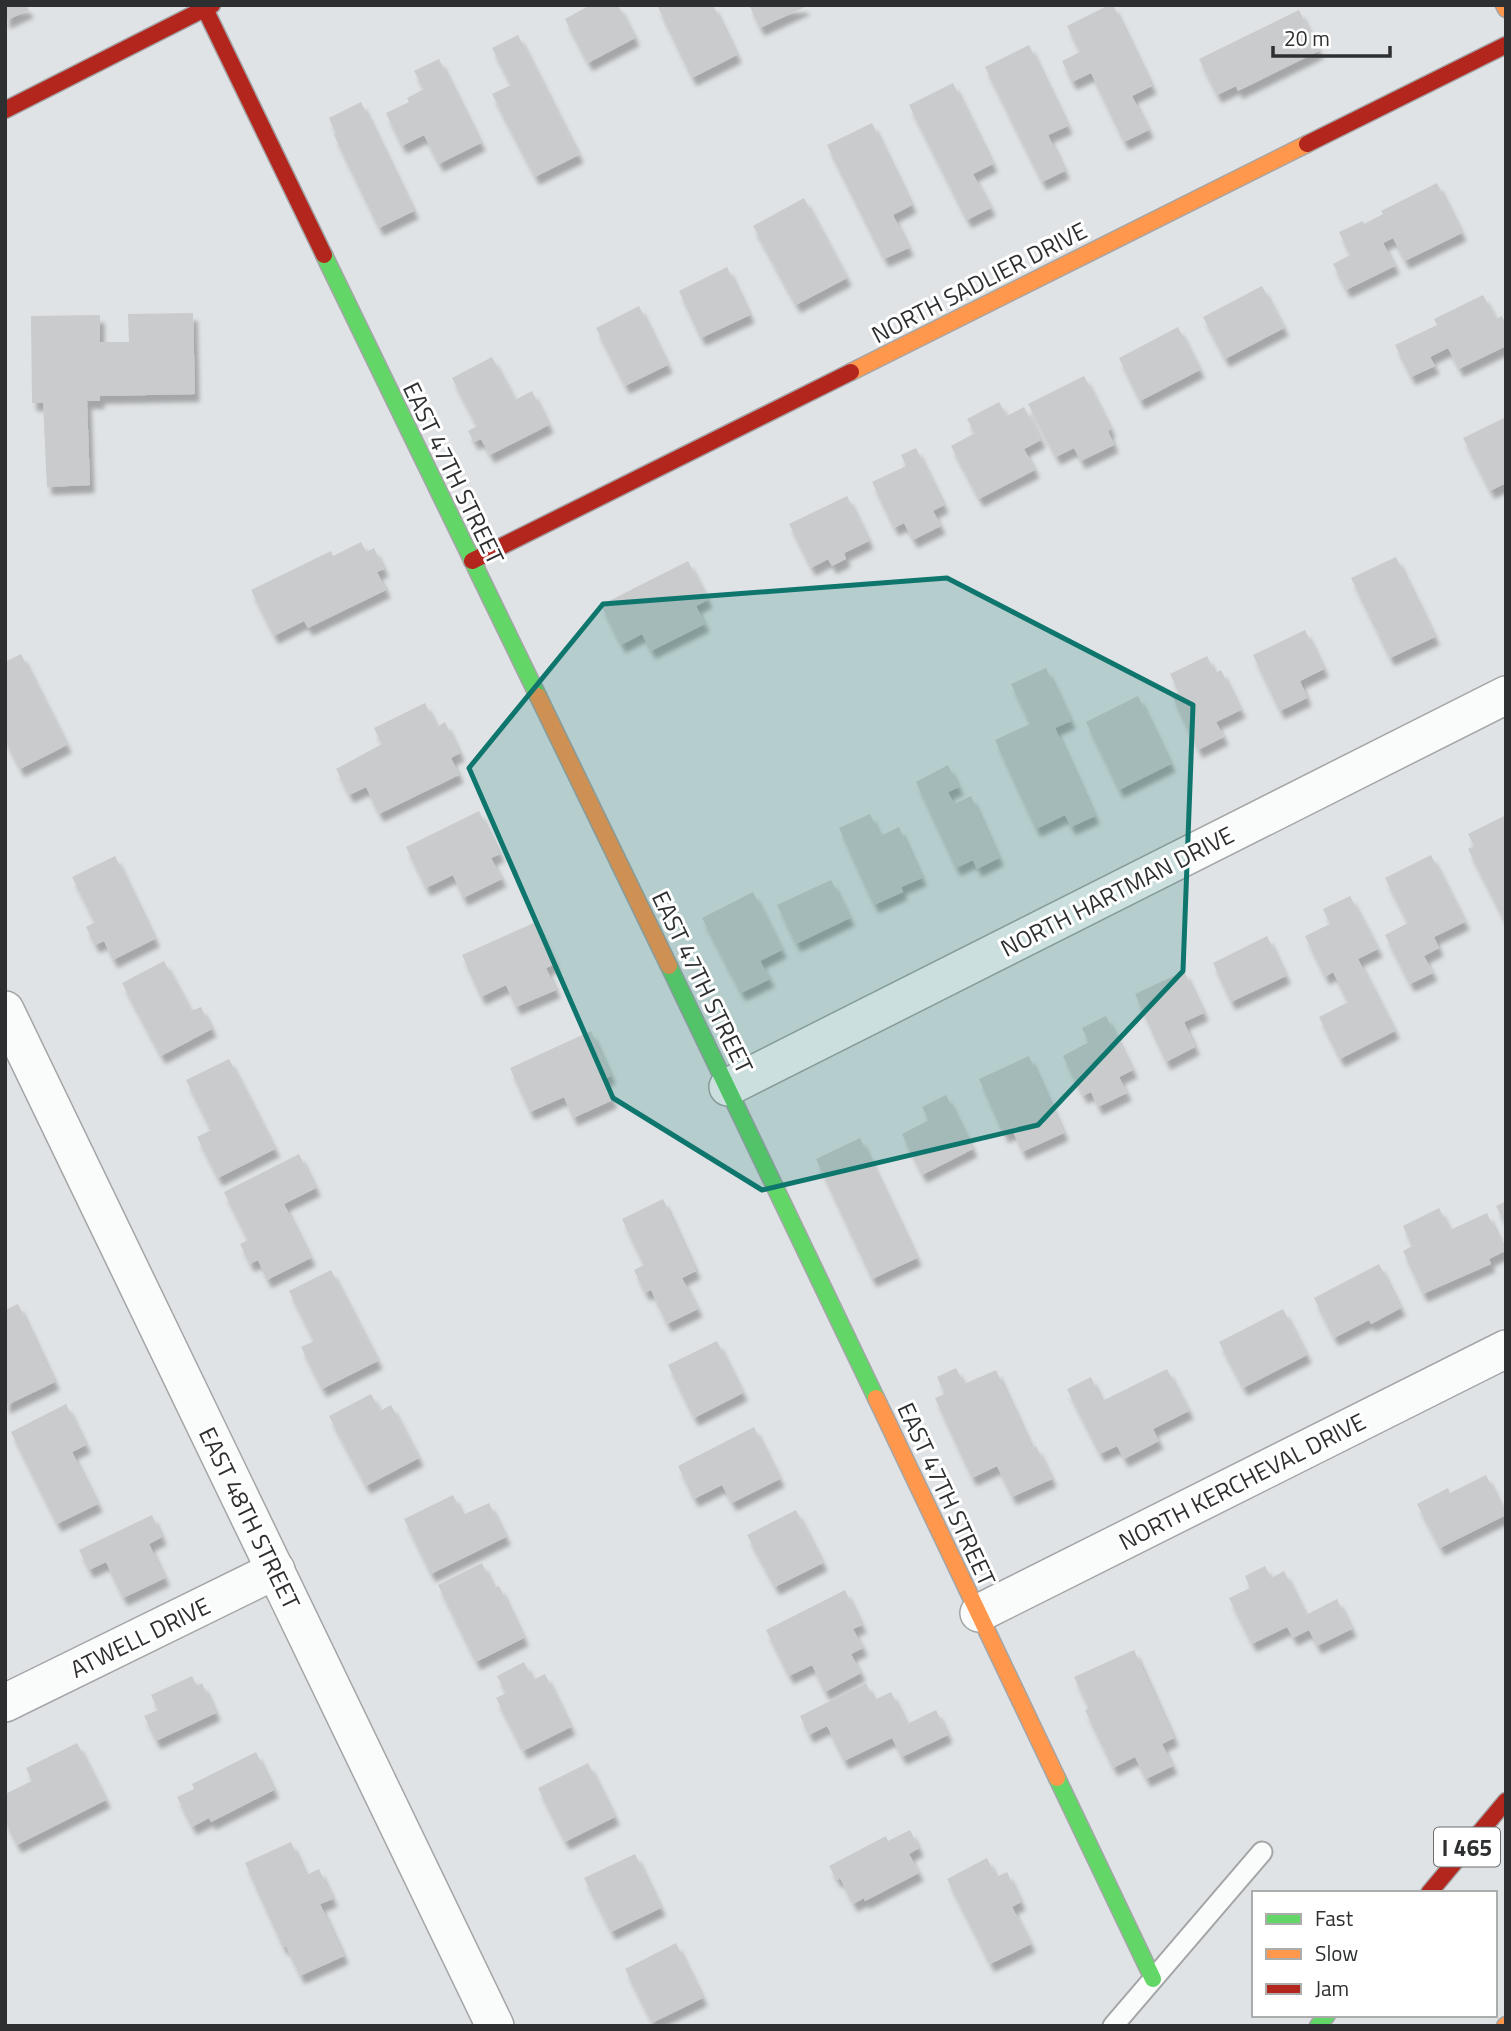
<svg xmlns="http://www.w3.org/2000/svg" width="1511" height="2031" viewBox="0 0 1511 2031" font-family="'Titillium Web',sans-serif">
	<defs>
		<filter id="shadow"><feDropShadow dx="4.5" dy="8" stdDeviation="2" flood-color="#0004"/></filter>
	</defs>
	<rect width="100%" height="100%" fill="#e0e3e5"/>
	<!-- building -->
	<g fill="#c9cbcc" filter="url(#shadow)">
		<path d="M5,5H26L29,10L5,21Z"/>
		<path d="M590,5H618L635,38L588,63L565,19Z"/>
		<path d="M657,5H713L737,55L692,78Z"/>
		<path d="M749,5H804L805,7L760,28Z"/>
		<path d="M1109,5H1113L1152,86L1132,96L1149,130L1124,142L1091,73L1072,82L1062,61L1080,52L1067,26Z"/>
		<path d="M1299,10L1319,51L1238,91L1236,86L1217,95L1199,59Z"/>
		<path d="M518,35L579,155L535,177L492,94L511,85L492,48Z"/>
		<path d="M1029,45L1068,126L1048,135L1065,171L1042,182L985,67Z"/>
		<path d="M439,59L481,143L439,164L424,135L402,146L386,113L409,102L407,98L424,89L414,71Z"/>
		<path d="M953,83L993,164L973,174L991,208L967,220L909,105Z"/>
		<path d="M361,102L414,211L379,228L334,135L336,134L329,118Z"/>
		<path d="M872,123L912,205L893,215L909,248L884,259L827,145Z"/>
		<path d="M1437,183L1462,233L1405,261L1393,238L1383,243L1395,266L1346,290L1333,264L1350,255L1339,232L1363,221L1364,224L1383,214L1381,211Z"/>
		<path d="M804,198L847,278L796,305L753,226Z"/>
		<path d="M727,267L750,315L701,338L679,291Z"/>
		<path d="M1262,286L1284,328L1225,359L1203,317Z"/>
		<path d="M1483,295L1496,319L1502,316L1506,325V346L1459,369L1448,348L1430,357L1435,366L1411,377L1395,345L1437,325L1434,319Z"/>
		<path d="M639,306L668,365L625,386L596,328Z"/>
		<path d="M193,313L195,394L100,396V401H87L90,485L47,487L43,403H32L31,316L100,315V342H129L128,314Z"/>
		<path d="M1178,327L1200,370L1140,401L1119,358Z"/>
		<path d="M492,357L515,400L532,391L549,425L490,455L481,439L474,442L468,431L477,426L452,378Z"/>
		<path d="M1084,376L1111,429L1108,431L1114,445L1081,461L1074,448L1056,457L1028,404Z"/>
		<path d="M999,402L1007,416L1024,407L1041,440L1024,449L1035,470L979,499L951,446L975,433L967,419Z"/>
		<path d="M1506,417V483L1490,491L1463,438Z"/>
		<path d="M916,448L944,505L933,511L941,526L913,540L904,523L894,528L872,482L906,466L901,455Z"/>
		<path d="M847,496L869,541L844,553L846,559L832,566L828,559L811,568L789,524Z"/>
		<path d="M361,542L366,552L374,548L384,569L377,572L386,590L308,628L304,621L274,636L251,590L331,551L333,556Z"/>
		<path d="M1396,557L1435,637L1390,658L1351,578Z"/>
		<path d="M688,561L708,600L696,606L705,624L651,651L642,634L621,645L601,605Z"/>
		<path d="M1305,630L1324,669L1300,681L1307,698L1280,711L1253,655Z"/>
		<path d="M21,654L67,745L20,769L5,740V662Z"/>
		<path d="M1207,656L1215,673L1221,670L1241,710L1216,722L1224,737L1198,750L1172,696L1179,692L1170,674Z"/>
		<path d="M1046,668L1071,721L1055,728L1095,816L1071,827L1065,815L1036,829L995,740L1030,724L1011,684Z"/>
		<path d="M1138,696L1171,764L1119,790L1086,722Z"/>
		<path d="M425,703L437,727L445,722L460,753L451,758L459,775L379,814L366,787L349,795L336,769L382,744L374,728Z"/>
		<path d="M948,765L959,787L948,792L954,804L971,796L999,858L977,869L973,860L956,868L916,782Z"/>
		<path d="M479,811L500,854L491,858L502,879L463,898L453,875L426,888L406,847Z"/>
		<path d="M870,814L880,836L899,827L922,878L901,887L903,892L874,905L839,828Z"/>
		<path d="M1506,815V916L1503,918L1468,849L1474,846L1468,834Z"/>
		<path d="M1431,855L1465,922L1434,937L1439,948L1424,956L1433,973L1410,984L1385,935L1408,923L1385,878Z"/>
		<path d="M115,856L155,939L113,960L104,941L95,945L86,927L95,922L72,877Z"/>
		<path d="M831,880L850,918L796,944L777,905Z"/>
		<path d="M753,892L782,950L760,961L770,979L741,993L702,918Z"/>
		<path d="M1350,896L1378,949L1358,959L1395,1031L1340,1059L1319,1017L1348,1002L1333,972L1325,977L1305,936L1330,924L1323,909Z"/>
		<path d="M536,922L555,964L546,968L556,990L516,1007L506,985L481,997L462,955Z"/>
		<path d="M1267,936L1286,976L1231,1002L1213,963Z"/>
		<path d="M164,961L191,1011L201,1007L212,1029L161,1056L122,983Z"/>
		<path d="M1184,971L1204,1013L1184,1022L1195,1047L1166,1062L1135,994Z"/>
		<path d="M1106,1016L1133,1070L1119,1077L1127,1093L1098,1107L1091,1092L1083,1096L1063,1056L1089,1042L1082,1028Z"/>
		<path d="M591,1031L611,1076L603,1080L613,1100L573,1118L564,1097L530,1112L510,1068Z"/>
		<path d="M1029,1056L1064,1133L1022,1152L1013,1131L1004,1135L979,1079Z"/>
		<path d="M229,1059L275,1149L218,1178L197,1137L211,1130L186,1080Z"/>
		<path d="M946,1095L973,1149L922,1175L902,1134L929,1120L922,1107Z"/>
		<path d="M860,1138L917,1258L872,1279L816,1159Z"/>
		<path d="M299,1154L316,1188L284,1204L311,1258L267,1280L258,1260L250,1264L240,1244L248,1240L224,1192Z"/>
		<path d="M663,1199L696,1271L682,1278L698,1309L667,1324L651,1290L645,1293L634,1270L644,1265L622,1219Z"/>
		<path d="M1506,1201V1226L1496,1206Z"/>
		<path d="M1439,1208L1450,1230L1487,1213L1505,1251L1489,1259L1491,1264L1423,1294L1403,1251L1412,1246L1403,1226Z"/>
		<path d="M1379,1264L1401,1308L1371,1324L1369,1320L1334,1338L1314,1298Z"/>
		<path d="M331,1270L378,1361L322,1389L301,1347L314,1341L289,1291Z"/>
		<path d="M18,1304L55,1382L5,1406V1310Z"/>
		<path d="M1283,1309L1307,1355L1243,1388L1219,1342Z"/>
		<path d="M717,1341L743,1393L694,1418L668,1365Z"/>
		<path d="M956,1368L964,1384L996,1370L1032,1448L1036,1446L1052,1479L1012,1497L997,1466L972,1478L935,1398L945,1394L937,1377Z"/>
		<path d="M1167,1369L1189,1411L1153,1429L1159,1441L1124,1459L1117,1446L1100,1454L1067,1389L1091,1377L1102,1401Z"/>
		<path d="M371,1394L380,1411L391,1405L419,1458L366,1486L329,1416Z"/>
		<path d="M66,1404L86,1445L72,1452L98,1504L57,1524L11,1432Z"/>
		<path d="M754,1427L780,1479L732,1503L722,1485L694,1499L678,1466Z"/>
		<path d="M1486,1475L1506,1515L1440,1548L1417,1504L1448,1488L1450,1493Z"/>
		<path d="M453,1495L463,1515L489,1503L506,1537L431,1574L404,1519Z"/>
		<path d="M796,1510L823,1563L775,1587L747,1535Z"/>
		<path d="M152,1515L162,1537L149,1544L165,1578L123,1598L106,1562L89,1570L79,1550Z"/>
		<path d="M482,1563L494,1588L499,1586L524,1638L476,1662L438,1585Z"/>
		<path d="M1265,1566L1271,1578L1284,1571L1306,1615L1337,1599L1352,1629L1317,1646L1309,1630L1293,1638L1287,1627L1252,1644L1229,1598L1250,1588L1245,1576Z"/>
		<path d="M845,1590L862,1625L853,1629L863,1648L851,1654L861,1673L825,1692L812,1665L789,1676L766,1630Z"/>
		<path d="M1134,1650L1174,1738L1162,1744L1173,1766L1146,1779L1135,1757L1113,1768L1085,1710L1089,1708L1074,1677Z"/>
		<path d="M524,1662L533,1680L545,1674L571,1727L523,1751L496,1698L506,1693L497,1676Z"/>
		<path d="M192,1676L197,1686L202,1683L216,1713L156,1741L144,1716L158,1710L151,1695Z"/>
		<path d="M866,1683L874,1700L891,1692L907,1724L936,1710L948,1735L902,1757L892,1738L844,1761L827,1726L809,1735L800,1716Z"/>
		<path d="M77,1743L106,1800L17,1845L5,1821V1794L32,1781L26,1768Z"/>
		<path d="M256,1752L274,1790L211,1822L209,1818L192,1827L177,1797L194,1789L192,1784Z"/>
		<path d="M588,1763L615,1817L565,1842L538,1788Z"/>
		<path d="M910,1830L919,1848L909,1854L919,1873L865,1901L864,1898L853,1904L840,1878L837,1880L829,1866L886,1836L888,1841Z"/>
		<path d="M291,1842L306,1875L319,1869L333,1899L320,1904L344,1956L300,1976L286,1946L283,1947L245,1863Z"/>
		<path d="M635,1854L661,1908L611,1932L584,1878Z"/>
		<path d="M987,1858L996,1877L1007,1872L1021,1902L1012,1907L1031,1944L990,1964L947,1879Z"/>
		<path d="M676,1943L703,1998L652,2023L625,1969Z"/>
	</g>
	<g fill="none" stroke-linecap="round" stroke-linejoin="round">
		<defs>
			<path id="lane" d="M1113,2026L1262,1852"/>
			<g id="street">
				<path d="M5,1010L495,2026"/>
				<path d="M728,1087L1506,695"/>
				<path d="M979,1613L1506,1349"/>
				<path d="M5,1703L276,1570"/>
			</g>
			<g id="fast">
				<path d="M324,255L538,696"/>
				<path d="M669,966L876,1398"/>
				<path d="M1057,1778L1153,1979"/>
				<path d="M1318,2026L1327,2015"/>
			</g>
			<g id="slow">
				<path d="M1504,5L1506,9"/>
				<path d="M851,372L1307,144"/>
				<path d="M538,696L669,966"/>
				<path d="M876,1398L1057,1778"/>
				<path d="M1505,2026L1506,2025"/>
			</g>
			<g id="jam">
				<path d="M205,9L324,255"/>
				<path d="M5,110L212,5"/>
				<path d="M1307,144L1506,45"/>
				<path d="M472,561L851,372"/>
				<path d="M1429,1893L1506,1801"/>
			</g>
		</defs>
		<!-- lane casing -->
		<use href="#lane" stroke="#a4a5a7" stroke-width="23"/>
		<!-- street casing -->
		<use href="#street" stroke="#a4a5a7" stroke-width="40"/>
		<!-- fast casing -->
		<use href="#fast" stroke="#a4a5a7" stroke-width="19"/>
		<!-- slow casing -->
		<use href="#slow" stroke="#a4a5a7" stroke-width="19"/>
		<!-- jam casing -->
		<use href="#jam" stroke="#a4a5a7" stroke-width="19"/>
		<!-- lane -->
		<use href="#lane" stroke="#fafbfb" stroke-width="19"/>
		<!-- street -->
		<use href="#street" stroke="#fafbfb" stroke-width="37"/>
		<!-- fast -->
		<use href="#fast" stroke="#63d668" stroke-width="16"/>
		<!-- slow -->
		<use href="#slow" stroke="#ff974d" stroke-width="16"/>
		<!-- jam -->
		<use href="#jam" stroke="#b3261e" stroke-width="16"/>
	</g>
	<!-- marked area -->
	<path fill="#0f766e" fill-opacity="0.2" stroke="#0f766e" stroke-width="5" stroke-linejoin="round" d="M947,578L1193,705L1183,971L1038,1125L762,1190L613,1098L469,768L603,604Z"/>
	<g text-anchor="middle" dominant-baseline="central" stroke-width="6" stroke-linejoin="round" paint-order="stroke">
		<!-- shield labels -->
		<rect fill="#fff" stroke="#6c6d6e" stroke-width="2" x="1434" y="1827.5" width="66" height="39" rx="5"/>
		<g font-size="23" font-weight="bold" fill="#2d2f30">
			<text x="1467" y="1847">I 465</text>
		</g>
		<!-- street labels -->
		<g font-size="24" fill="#2d2f30" stroke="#fff">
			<text transform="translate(979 282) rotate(-27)">NORTH SADLIER DRIVE</text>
			<text transform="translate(454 473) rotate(64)">EAST 47TH STREET</text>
			<text transform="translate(1117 891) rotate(-27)">NORTH HARTMAN DRIVE</text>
			<text transform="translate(703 982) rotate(64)">EAST 47TH STREET</text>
			<text transform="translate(1242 1481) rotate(-27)">NORTH KERCHEVAL DRIVE</text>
			<text transform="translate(947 1494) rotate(65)">EAST 47TH STREET</text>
			<text transform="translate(250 1518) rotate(64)">EAST 48TH STREET</text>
			<text transform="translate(140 1637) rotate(-26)">ATWELL DRIVE</text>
		</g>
	</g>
	<!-- border -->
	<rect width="1511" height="2031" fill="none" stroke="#2d2f30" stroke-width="14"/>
	<!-- legend -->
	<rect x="1252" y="1891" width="245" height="126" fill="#ffffff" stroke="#abacac" stroke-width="2"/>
	<rect x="1266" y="1914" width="35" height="10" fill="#63d668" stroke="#abacac" stroke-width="2"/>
	<text x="1315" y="1926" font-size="21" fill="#2d2f30">Fast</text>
	<rect x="1266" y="1949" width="35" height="10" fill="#ff974d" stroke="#abacac" stroke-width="2"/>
	<text x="1315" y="1961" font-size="21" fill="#2d2f30">Slow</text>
	<rect x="1266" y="1984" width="35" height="10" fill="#b3261e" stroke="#abacac" stroke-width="2"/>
	<text x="1315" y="1996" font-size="21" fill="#2d2f30">Jam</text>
	<!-- scale -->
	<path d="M1273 46v10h117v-10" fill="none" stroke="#2d2f30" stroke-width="3.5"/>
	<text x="1284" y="46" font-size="21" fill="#2d2f30" stroke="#ffffff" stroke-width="5" paint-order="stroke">20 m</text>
</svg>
